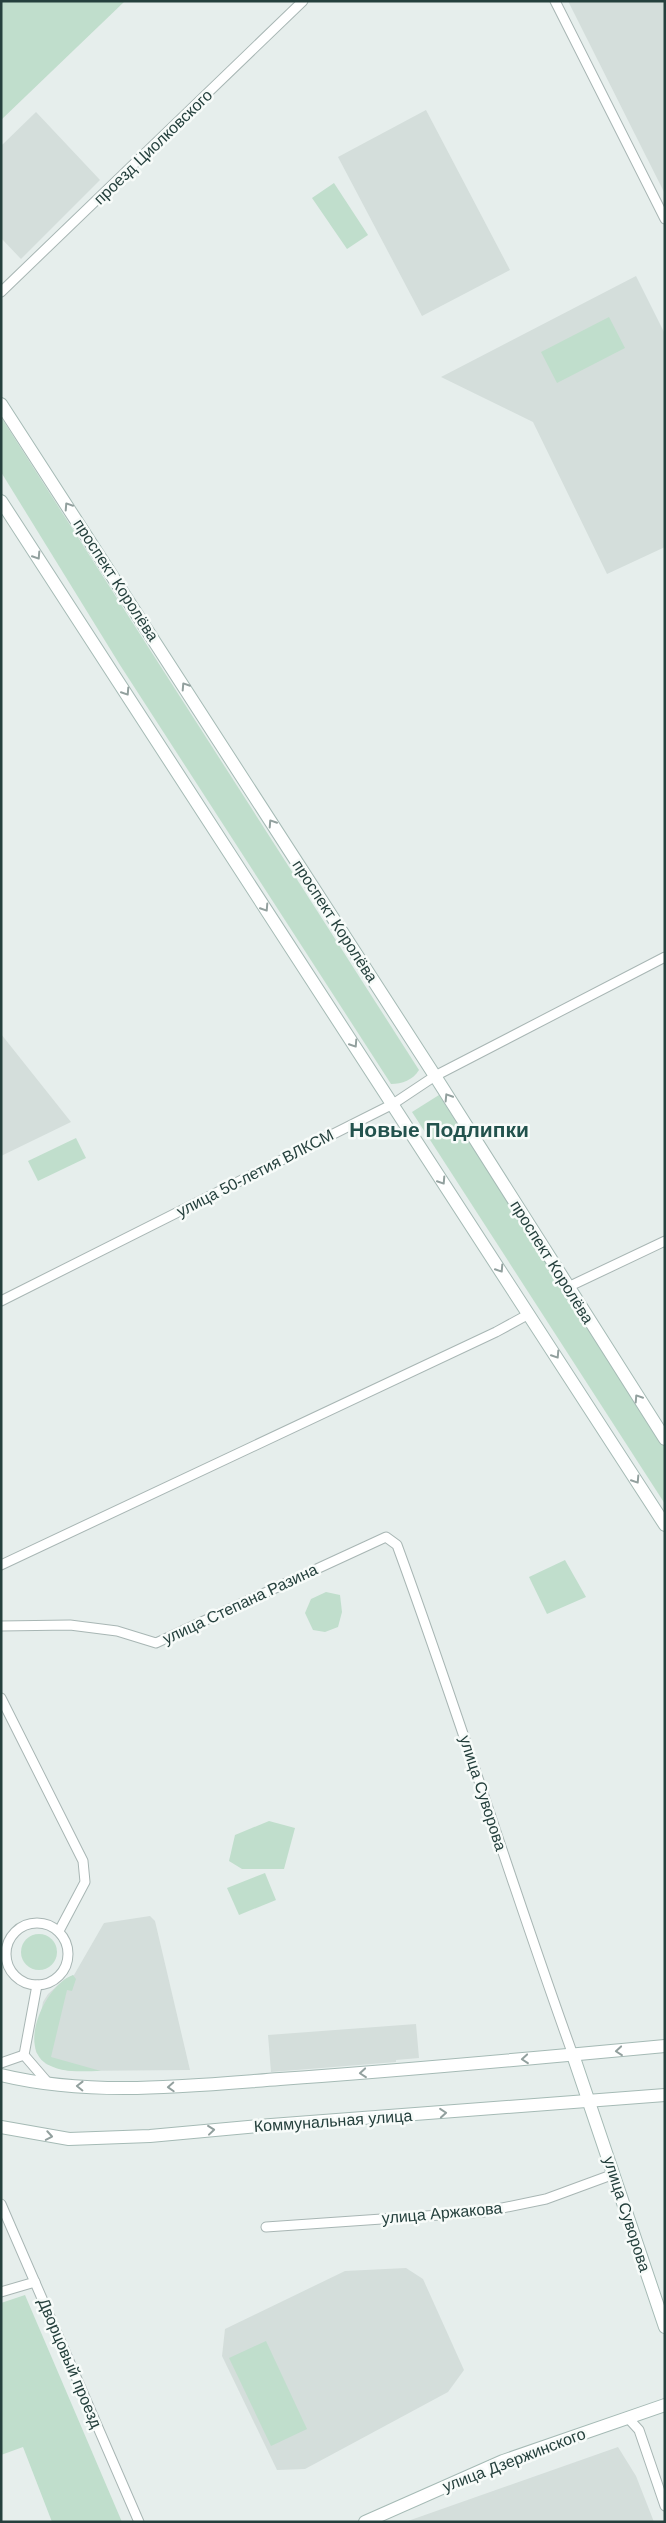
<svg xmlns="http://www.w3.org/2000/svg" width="666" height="2523" viewBox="0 0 666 2523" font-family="Arial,sans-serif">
	<rect width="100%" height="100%" fill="#e6eeec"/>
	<!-- built -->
	<g fill="#d4dedb">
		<path d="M568,1H665V194Z"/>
		<path d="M426,110L510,270L422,316L338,157Z"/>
		<path d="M36,112L100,180L21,259L1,238V146Z"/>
		<path d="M636,276L665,334V547L607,574L533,422L441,377Z"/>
		<path d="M1,1034L71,1122L1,1156Z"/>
		<path d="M150,1916L155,1921L190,2070L69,2071L46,2064L36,2052L35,2044L43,2002L48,1994L65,1979L74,1975L104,1923Z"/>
		<path d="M416,2024L419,2058L396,2060V2062L271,2072L268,2035Z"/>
		<path d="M406,2268L423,2279L464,2370L448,2392L305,2469L277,2470L222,2356L225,2329L345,2271Z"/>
		<path d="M618,2447L636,2476L654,2522H405Z"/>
	</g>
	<!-- green -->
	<g fill="#c0decc">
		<path d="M1,1H125L1,120Z"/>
		<path d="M334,183L368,235L347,249L312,198Z"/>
		<path d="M609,317L625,348L557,383L541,352Z"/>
		<path d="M1,417L419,1070C413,1080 402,1084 391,1084L120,665L1,472Z"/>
		<path d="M439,1095L665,1447V1504L412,1112Z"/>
		<path d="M76,1138L86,1158L38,1181L28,1161Z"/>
		<path d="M565,1560L586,1597L547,1614L529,1577Z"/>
		<path d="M326,1592L340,1595L342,1612L338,1627L325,1632L313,1630L305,1613L311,1599Z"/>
		<path d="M269,1821L295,1828L284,1869H242L229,1861L235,1835Z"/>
		<path d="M265,1873L276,1900L239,1915L227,1888Z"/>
		<circle cx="39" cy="1952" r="18"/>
		<path d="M73,1975L76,1979L72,1991L67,1990L51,2057L101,2071C83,2071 60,2074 44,2062C19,2042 47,1984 73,1975Z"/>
		<path d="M25,2295L122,2522H52L23,2447L1,2455V2303Z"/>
		<path d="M266,2341L307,2429L271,2446L229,2358Z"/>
	</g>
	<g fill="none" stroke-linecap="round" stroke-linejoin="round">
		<defs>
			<g id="street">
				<path d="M555,1L665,219"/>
				<path d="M1,292L303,1"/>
				<path d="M568,1287L665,1241"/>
				<path d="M1,1301L393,1104L435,1076L665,957"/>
				<path d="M1,1565L496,1332L529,1314"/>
				<path d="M1,1626L70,1625L117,1631L156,1643L386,1537L397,1545C459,1714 512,1886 573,2055"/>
				<path d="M1,1698L83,1861L85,1882L59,1931"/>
				<circle cx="37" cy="1954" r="31"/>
				<path d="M37,1985L24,2055L49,2084"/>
				<path d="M1,2063L24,2055"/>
				<path d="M1,2204L139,2522"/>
				<path d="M266,2227L483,2212L546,2199L614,2174"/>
				<path d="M1,2292L35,2282"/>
				<path d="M628,2418L639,2430L665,2506"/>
			</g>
			<g id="secondary">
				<path d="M1,404L435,1076L665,1439"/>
				<path d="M1,501L665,1525"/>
				<path d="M573,2055L665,2327"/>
				<path d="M1,2075C92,2097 188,2086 280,2079C408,2070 537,2058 665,2046"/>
				<path d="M1,2127L69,2139L150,2136L258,2126L665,2095"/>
				<path d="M365,2522L503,2461L665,2405"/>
			</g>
		</defs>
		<!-- street casing -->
		<use href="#street" stroke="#a8b6b4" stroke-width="11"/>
		<!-- secondary casing -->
		<use href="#secondary" stroke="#a5bab5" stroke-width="14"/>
		<!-- street -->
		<use href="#street" stroke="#fff" stroke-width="9"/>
		<!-- secondary -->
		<use href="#secondary" stroke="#fff" stroke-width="12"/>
	</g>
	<!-- one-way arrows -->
	<defs><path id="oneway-chevron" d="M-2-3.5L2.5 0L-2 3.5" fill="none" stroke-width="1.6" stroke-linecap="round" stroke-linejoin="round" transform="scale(1.25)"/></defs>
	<g stroke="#92a09e">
		<use href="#oneway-chevron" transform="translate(68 506) rotate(-123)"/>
		<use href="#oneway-chevron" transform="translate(37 556) rotate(57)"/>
		<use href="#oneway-chevron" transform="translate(185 686) rotate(-123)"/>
		<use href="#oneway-chevron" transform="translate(126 692) rotate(57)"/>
		<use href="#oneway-chevron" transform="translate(272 823) rotate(-123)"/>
		<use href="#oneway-chevron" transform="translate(265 908) rotate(57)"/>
		<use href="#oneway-chevron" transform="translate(354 1044) rotate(57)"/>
		<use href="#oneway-chevron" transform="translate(448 1097) rotate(-122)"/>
		<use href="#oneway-chevron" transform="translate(442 1181) rotate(57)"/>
		<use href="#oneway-chevron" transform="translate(500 1269) rotate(57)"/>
		<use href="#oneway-chevron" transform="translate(556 1355) rotate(57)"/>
		<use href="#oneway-chevron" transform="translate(638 1398) rotate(-123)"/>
		<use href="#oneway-chevron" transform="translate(636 1480) rotate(57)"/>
		<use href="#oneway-chevron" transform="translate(619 2051) rotate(175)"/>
		<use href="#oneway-chevron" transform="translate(525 2059) rotate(175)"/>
		<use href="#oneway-chevron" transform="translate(363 2073) rotate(175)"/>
		<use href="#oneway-chevron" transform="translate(80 2086) rotate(-179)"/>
		<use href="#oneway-chevron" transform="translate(171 2087) rotate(177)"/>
		<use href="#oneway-chevron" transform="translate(443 2113) rotate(-5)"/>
		<use href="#oneway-chevron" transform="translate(211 2130) rotate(-6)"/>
		<use href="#oneway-chevron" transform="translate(49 2136) rotate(10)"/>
	</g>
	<g text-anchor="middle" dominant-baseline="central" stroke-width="5" stroke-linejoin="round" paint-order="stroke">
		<!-- street labels -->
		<g font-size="16" fill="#25403d" stroke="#f7fbf9">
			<text transform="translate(153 147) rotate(-44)">проезд Циолковского</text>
			<text transform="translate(116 580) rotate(57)">проспект Королёва</text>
			<text transform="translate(335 921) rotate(57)">проспект Королёва</text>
			<text transform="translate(255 1173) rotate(-27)">улица 50-летия ВЛКСМ</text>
			<text transform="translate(552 1262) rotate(58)">проспект Королёва</text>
			<text transform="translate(240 1604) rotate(-25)">улица Степана Разина</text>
			<text transform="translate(483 1793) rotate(72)">улица Суворова</text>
			<text transform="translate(333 2121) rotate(-4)">Коммунальная улица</text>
			<text transform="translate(442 2213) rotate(-5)">улица Аржакова</text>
			<text transform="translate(627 2214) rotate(72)">улица Суворова</text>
			<text transform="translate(70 2363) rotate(67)">Дворцовый проезд</text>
			<text transform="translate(514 2460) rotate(-21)">улица Дзержинского</text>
		</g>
		<!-- district labels -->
		<g font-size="21" font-weight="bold" fill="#22524d" stroke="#f7fbf9">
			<text x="439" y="1129">Новые Подлипки</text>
		</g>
	</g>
	<!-- border -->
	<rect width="666" height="2523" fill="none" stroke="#25403d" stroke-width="5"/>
</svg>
